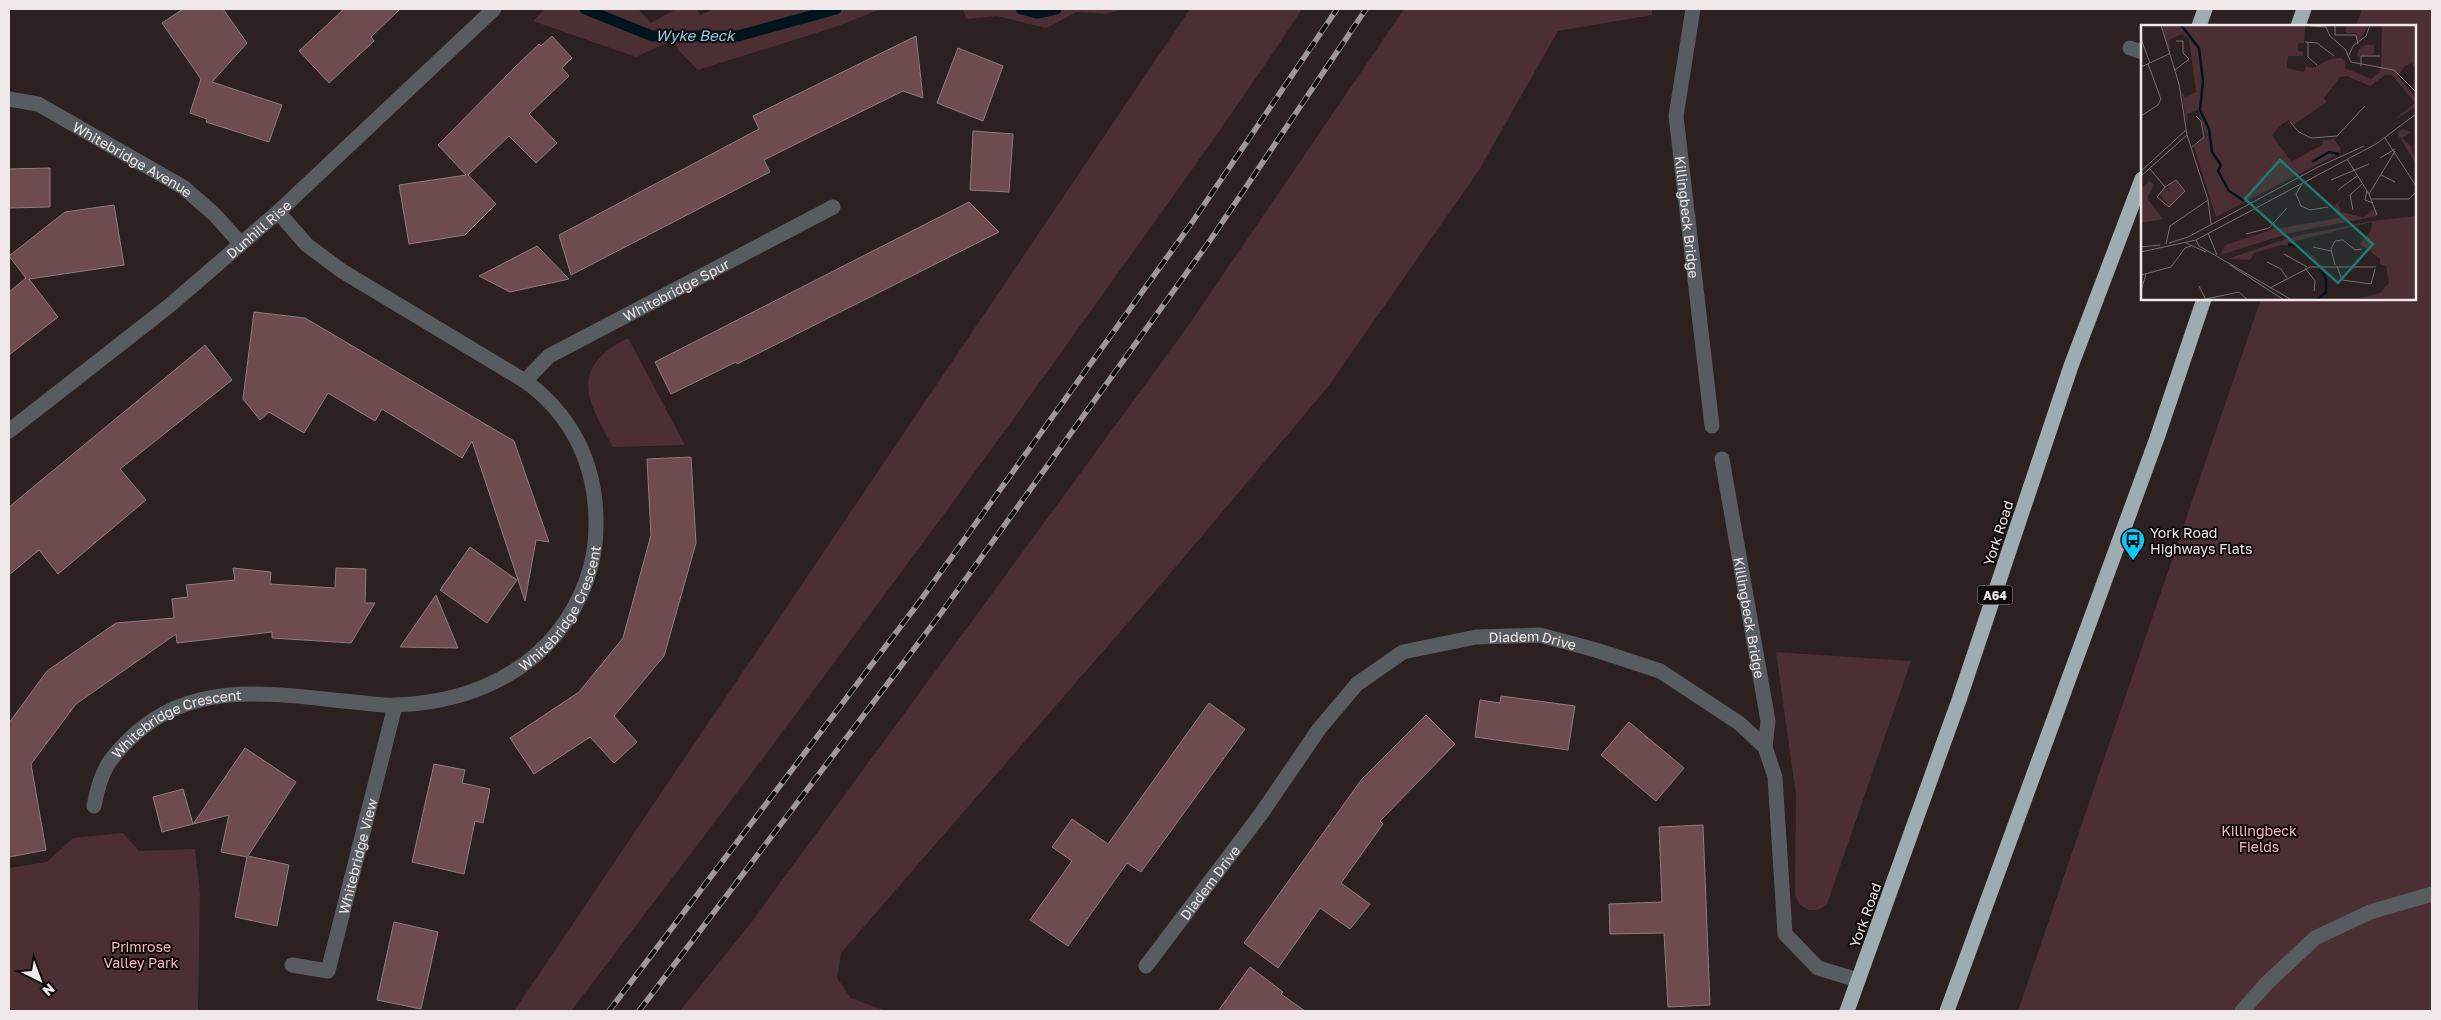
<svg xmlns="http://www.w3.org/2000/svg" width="2441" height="1020" viewBox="0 0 2441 1020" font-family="'Golos Text',sans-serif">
	<rect width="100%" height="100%" fill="#2c2021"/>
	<!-- green -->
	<g fill="#4b2f33">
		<path d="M545,9H638L651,23L676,9H697L700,15L714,9H881L835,27L698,70L679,51L673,40L636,57L533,21Z"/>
		<path d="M963,9H1125L1106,14L1077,12L1046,28L997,16L966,19Z"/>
		<path d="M1190,9H1302C1236,110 1165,207 1095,305C925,544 749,778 571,1011H514Z"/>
		<path d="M1404,9H1652V15L1558,31L1479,170L1327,388L1152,595L841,953L837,978L851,998L886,1011H680L750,924L1186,329Z"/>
		<path d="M2362,9H2432V1011H2018L2261,299H2415V26H2356Z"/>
		<path d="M628,338L685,445L613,447C587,399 568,369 628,338Z"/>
		<path d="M1776,652L1911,661L1827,904C1814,916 1799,910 1795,894L1796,795Z"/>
		<path d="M123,833L139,851L195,849L200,893L198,1011H9V868L47,862L73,838Z"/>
	</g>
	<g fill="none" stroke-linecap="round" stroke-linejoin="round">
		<!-- stream -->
		<g stroke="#00141d" stroke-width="11">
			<path d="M585,9L652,36H738L836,9"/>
			<path d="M1021,9L1037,13L1056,9"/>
		</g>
	</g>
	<!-- building -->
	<g fill="#6d4b4f" stroke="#8c7d7e">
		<path d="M183,9H223L247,43L212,82L282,105L269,142L206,122L207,119L190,113L201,79L162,23Z"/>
		<path d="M344,9H400L371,37L374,41L329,83L299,51Z"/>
		<path d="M552,36L572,58L562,68L569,76L529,114L557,143L536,163L509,136L468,175L496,204L465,235L409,244L399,185L466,175L438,145L517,65L539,44L541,46Z"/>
		<path d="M916,36L923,98L903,91L806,139L764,160L770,172L571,275L559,235L759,129L753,116Z"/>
		<path d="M958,48L1003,66L983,121L937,103Z"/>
		<path d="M973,131L1013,134L1009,192L970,190Z"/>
		<path d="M50,168V207L9,208V169Z"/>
		<path d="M969,202L999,232L737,364L736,362L671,394L655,362Z"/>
		<path d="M114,205L124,265L29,279L58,317L9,355V292L26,278L9,256L65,212Z"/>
		<path d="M537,246L569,279L510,292L479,276Z"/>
		<path d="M254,312L305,318L514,441L549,542L536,540L525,601L472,441L462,458L382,409L375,421L328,393L304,433L269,412L260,420L243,399Z"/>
		<path d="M205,345L232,380L120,469L146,500L58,574L39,550L9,575V507Z"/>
		<path d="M691,457L696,543L664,656L614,716L637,742L614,763L590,737L534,774L510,738L579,692L623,638L651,535L647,459Z"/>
		<path d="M470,547L517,580L487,623L440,590Z"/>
		<path d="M233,568L271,572L270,584L335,588L336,568L366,569L365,603H375L351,643L272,638V632L177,643L176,634L76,704L31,764L46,850L9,857V723L47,671L116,623L174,618L172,599L188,597L186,585L235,580Z"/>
		<path d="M436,595L458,648L400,647Z"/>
		<path d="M1501,696L1575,706L1568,750L1475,737L1480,700L1500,703Z"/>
		<path d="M1209,703L1245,729L1141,872L1127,863L1068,946L1030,920L1072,861L1052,847L1072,819L1108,844Z"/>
		<path d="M1426,715L1455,744L1380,821L1383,824L1341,883L1370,904L1350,929L1320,908L1278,968L1244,943L1362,779Z"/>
		<path d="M1629,722L1684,768L1656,801L1601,755Z"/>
		<path d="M245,748L296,782L248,856L289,865L277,926L235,917L247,857L221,852L229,815L193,824Z"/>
		<path d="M434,764L465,770L462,783L490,789L483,823L475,821L464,874L412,862Z"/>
		<path d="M183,789L193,824L162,832L153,797Z"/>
		<path d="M1703,825L1710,1005L1668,1007L1664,933L1610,934L1609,904L1662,902L1659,827Z"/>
		<path d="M394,922L438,932L421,1009L377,1000Z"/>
		<path d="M1250,967L1283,992L1281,994L1305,1011H1218Z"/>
	</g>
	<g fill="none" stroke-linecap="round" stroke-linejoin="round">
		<!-- street -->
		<g stroke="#565c5f" stroke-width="15">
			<path id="s1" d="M1693,9L1676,116L1712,426"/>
			<path d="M2130,48L2142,52"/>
			<path id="s2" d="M9,99L38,104L183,187L214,214L241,244"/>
			<path id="s3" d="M525,381L549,356L833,207"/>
			<path id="s4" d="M9,431L169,306L278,212L494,9"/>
			<path id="s5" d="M1722,459L1768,721L1765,747"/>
			<path id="s6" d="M94,806C101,769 109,758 136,733C198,678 279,695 354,702C368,703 382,706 395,705C457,703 517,682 557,633C582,602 597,562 596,522C596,464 572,415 525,381L342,271L307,245L278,212"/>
			<path id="s7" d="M292,965L328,971L395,706"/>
			<path id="s8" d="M1146,966L1261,814L1319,729L1357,684L1403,652L1476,637L1540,635L1596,650L1660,671L1739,723L1765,747L1775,777L1785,934L1818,968L1858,980"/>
			<path d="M2242,1011L2267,983L2315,938L2370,912L2432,894"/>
		</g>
		<!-- highway -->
		<g stroke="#9cacb1" stroke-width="15">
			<path d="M2199,26L2205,9"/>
			<path d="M2298,26L2304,9"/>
			<path d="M1847,1011L1959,700L2071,366L2142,179"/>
			<path d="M1947,1011L2157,438L2204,299"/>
		</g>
		<defs>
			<g id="rail">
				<path d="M609,1011L920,601L1191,224L1337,9"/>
				<path d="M639,1011L939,616L1211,239L1366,9"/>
			</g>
		</defs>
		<!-- rail casing -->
		<use href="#rail" stroke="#a19798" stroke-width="5.5"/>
		<!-- rail -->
		<use href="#rail" stroke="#100b0b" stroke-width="4" stroke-dasharray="11" stroke-linecap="butt"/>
	</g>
	<!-- icons -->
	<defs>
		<symbol id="bus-pin" viewBox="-11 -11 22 30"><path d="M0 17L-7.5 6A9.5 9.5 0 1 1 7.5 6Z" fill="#0acafa" stroke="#100b0b"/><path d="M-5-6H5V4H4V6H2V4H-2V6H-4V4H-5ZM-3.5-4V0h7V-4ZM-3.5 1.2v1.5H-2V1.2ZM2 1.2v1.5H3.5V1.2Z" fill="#111"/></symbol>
	</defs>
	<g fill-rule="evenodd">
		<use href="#bus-pin" x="2119" y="526" width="28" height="38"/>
	</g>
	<g text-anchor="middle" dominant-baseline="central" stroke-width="4" stroke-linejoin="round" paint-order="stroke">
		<!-- shield labels -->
		<rect fill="#100b0b" stroke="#ada5a6" stroke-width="1" x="1977.5" y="585.5" width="35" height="19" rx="4"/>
		<g font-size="12" font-weight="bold" fill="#f0e7e8">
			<text x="1995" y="595">A64</text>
		</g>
		<!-- street labels -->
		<g font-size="14" fill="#f0e7e8" stroke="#100b0b">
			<text stroke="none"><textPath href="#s2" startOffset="139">Whitebridge Avenue</textPath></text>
			<text stroke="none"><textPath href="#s1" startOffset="210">Killingbeck Bridge</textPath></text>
			<text stroke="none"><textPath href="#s4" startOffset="321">Dunhill Rise</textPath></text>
			<text stroke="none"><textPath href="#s3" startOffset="178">Whitebridge Spur</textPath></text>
			<text transform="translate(1998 533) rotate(-72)">York Road</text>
			<text stroke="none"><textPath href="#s6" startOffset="561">Whitebridge Crescent</textPath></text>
			<text stroke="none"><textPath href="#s5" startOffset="161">Killingbeck Bridge</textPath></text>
			<text stroke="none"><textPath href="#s8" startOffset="540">Diadem Drive</textPath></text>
			<text stroke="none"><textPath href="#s6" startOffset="128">Whitebridge Crescent</textPath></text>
			<text stroke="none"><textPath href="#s7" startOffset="155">Whitebridge View</textPath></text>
			<text stroke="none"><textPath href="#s8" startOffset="105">Diadem Drive</textPath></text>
			<text transform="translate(1865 915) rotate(-70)">York Road</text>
		</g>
		<!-- poi labels -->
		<g font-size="14" fill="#f0e7e8" stroke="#100b0b" text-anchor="start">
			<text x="2150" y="532">York Road<tspan x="2150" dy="16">Highways Flats</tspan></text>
		</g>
		<!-- park labels -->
		<g font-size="14" fill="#fab8bf" stroke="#100b0b">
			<text x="2259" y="830">Killingbeck<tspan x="2259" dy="16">Fields</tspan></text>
			<text x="141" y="946">Primrose<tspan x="141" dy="16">Valley Park</tspan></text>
		</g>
		<!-- water labels -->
		<g font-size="15" font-style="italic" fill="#88cce5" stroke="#100b0b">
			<text x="695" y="35">Wyke Beck</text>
		</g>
	</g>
	<!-- overview -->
	<g transform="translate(2141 25)">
		<rect width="275" height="275" fill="#2c2021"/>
		<path d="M21,0H164L163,18H157V26L162,27V31H147L146,43L163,47L165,41L172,43L189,34L201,33L205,38L204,43L230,54L238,48L240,41L241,0H275V45L271,38L264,41L257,51L275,73V82L253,95L274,78L251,50H244L229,61L206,51L199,52L183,73L186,77L152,100L148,95L141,99L131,110L150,137L181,120L182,115L193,114L200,124L199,128L75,192L53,122L65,111L57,85L46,89L45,100L41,67L44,72L55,67L48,15L41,9L28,15L30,31ZM205,0H228L217,17L215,8H205ZM224,20H233V29L216,32L217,25ZM262,104L270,107L261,113L270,121L275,139L256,108ZM9,156L13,160L6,173L22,194L0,198V164ZM36,156L44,166L28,182L18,168L25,163L30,168L26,160ZM201,174L197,180L200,187L222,192L233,184L236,191L149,208L79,230L84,220L130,205L135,201L139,203L198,193L193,181ZM275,191V275L220,273L239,268L248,258L245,241L239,239V234L219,219L230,206L231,197L151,217L173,231L178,239H173V235L156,222L141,220L113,228L109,235L86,234L151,212L230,196Z" fill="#4b2f33"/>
		<path fill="none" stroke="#00141d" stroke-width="2.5" d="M40,0L58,23L62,56L59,85L68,104L71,127L80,140L77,146L88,166L103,176M171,137L188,127L198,129M147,219L158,222L176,239M176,275L185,267V254L179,244"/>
		<path fill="none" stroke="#7a7071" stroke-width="1" d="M20,0L38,59L46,110L67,175L70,199M184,0L189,11L204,24L210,37L253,45L275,67M194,0V10H215L217,19M169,1L185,2M0,14L9,38M164,17L176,18L193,31M167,17V32L176,40M207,32L212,21L225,11L229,0M220,41V31H239M0,42L28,29M34,45L48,34L42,28V16H35M0,91L17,80L20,74L7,39M149,97L158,107L170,113L196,111L224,81M244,113L275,161M50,123L63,112L60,96L55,91M239,133L254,124M206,134L228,169L236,190M9,144L24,162L35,155L44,166L28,182L16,172L24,162M0,146L45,105M240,150L254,157M0,151L46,110M190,155L228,139M161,159L155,169L160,181L169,185L187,182M197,165L216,151M226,166L224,175L232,178M228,169L254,126M231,174H268L275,167M212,185L209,170L221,159M67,208L76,230M105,209L128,203L146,183M55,215L58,221L151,275M28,218L47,212L177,142L223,121M45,218L65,227M25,219L29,201L67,175M0,222L19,220M172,222L190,226M0,227L55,215L235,119L275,89M143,229L166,242M126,237L140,244L146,253M89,240L143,275M194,240L190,224L194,216L202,215L214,225L221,224M196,241L201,255L230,259L234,244M164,243L174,256L173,266M0,250L30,242L44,223L50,221M58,261L65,275M129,263L169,242H235M0,266L5,249M60,275L98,267L107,275"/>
		<path fill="#1a7c74" fill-opacity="0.15" stroke="#1a7c74" stroke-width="2.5" d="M139,135L232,219L197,258L104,174Z"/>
		<rect width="275" height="275" fill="none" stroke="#f0e7e8" stroke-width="2.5"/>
	</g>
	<!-- border -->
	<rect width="2441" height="1020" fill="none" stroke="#f0e7e8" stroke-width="20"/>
	<!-- north arrow -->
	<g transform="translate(40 980) rotate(138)" stroke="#100b0b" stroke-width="4" paint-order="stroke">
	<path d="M0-4L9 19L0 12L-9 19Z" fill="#f0e7e8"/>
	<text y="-8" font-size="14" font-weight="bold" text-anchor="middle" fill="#f0e7e8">N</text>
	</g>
</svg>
